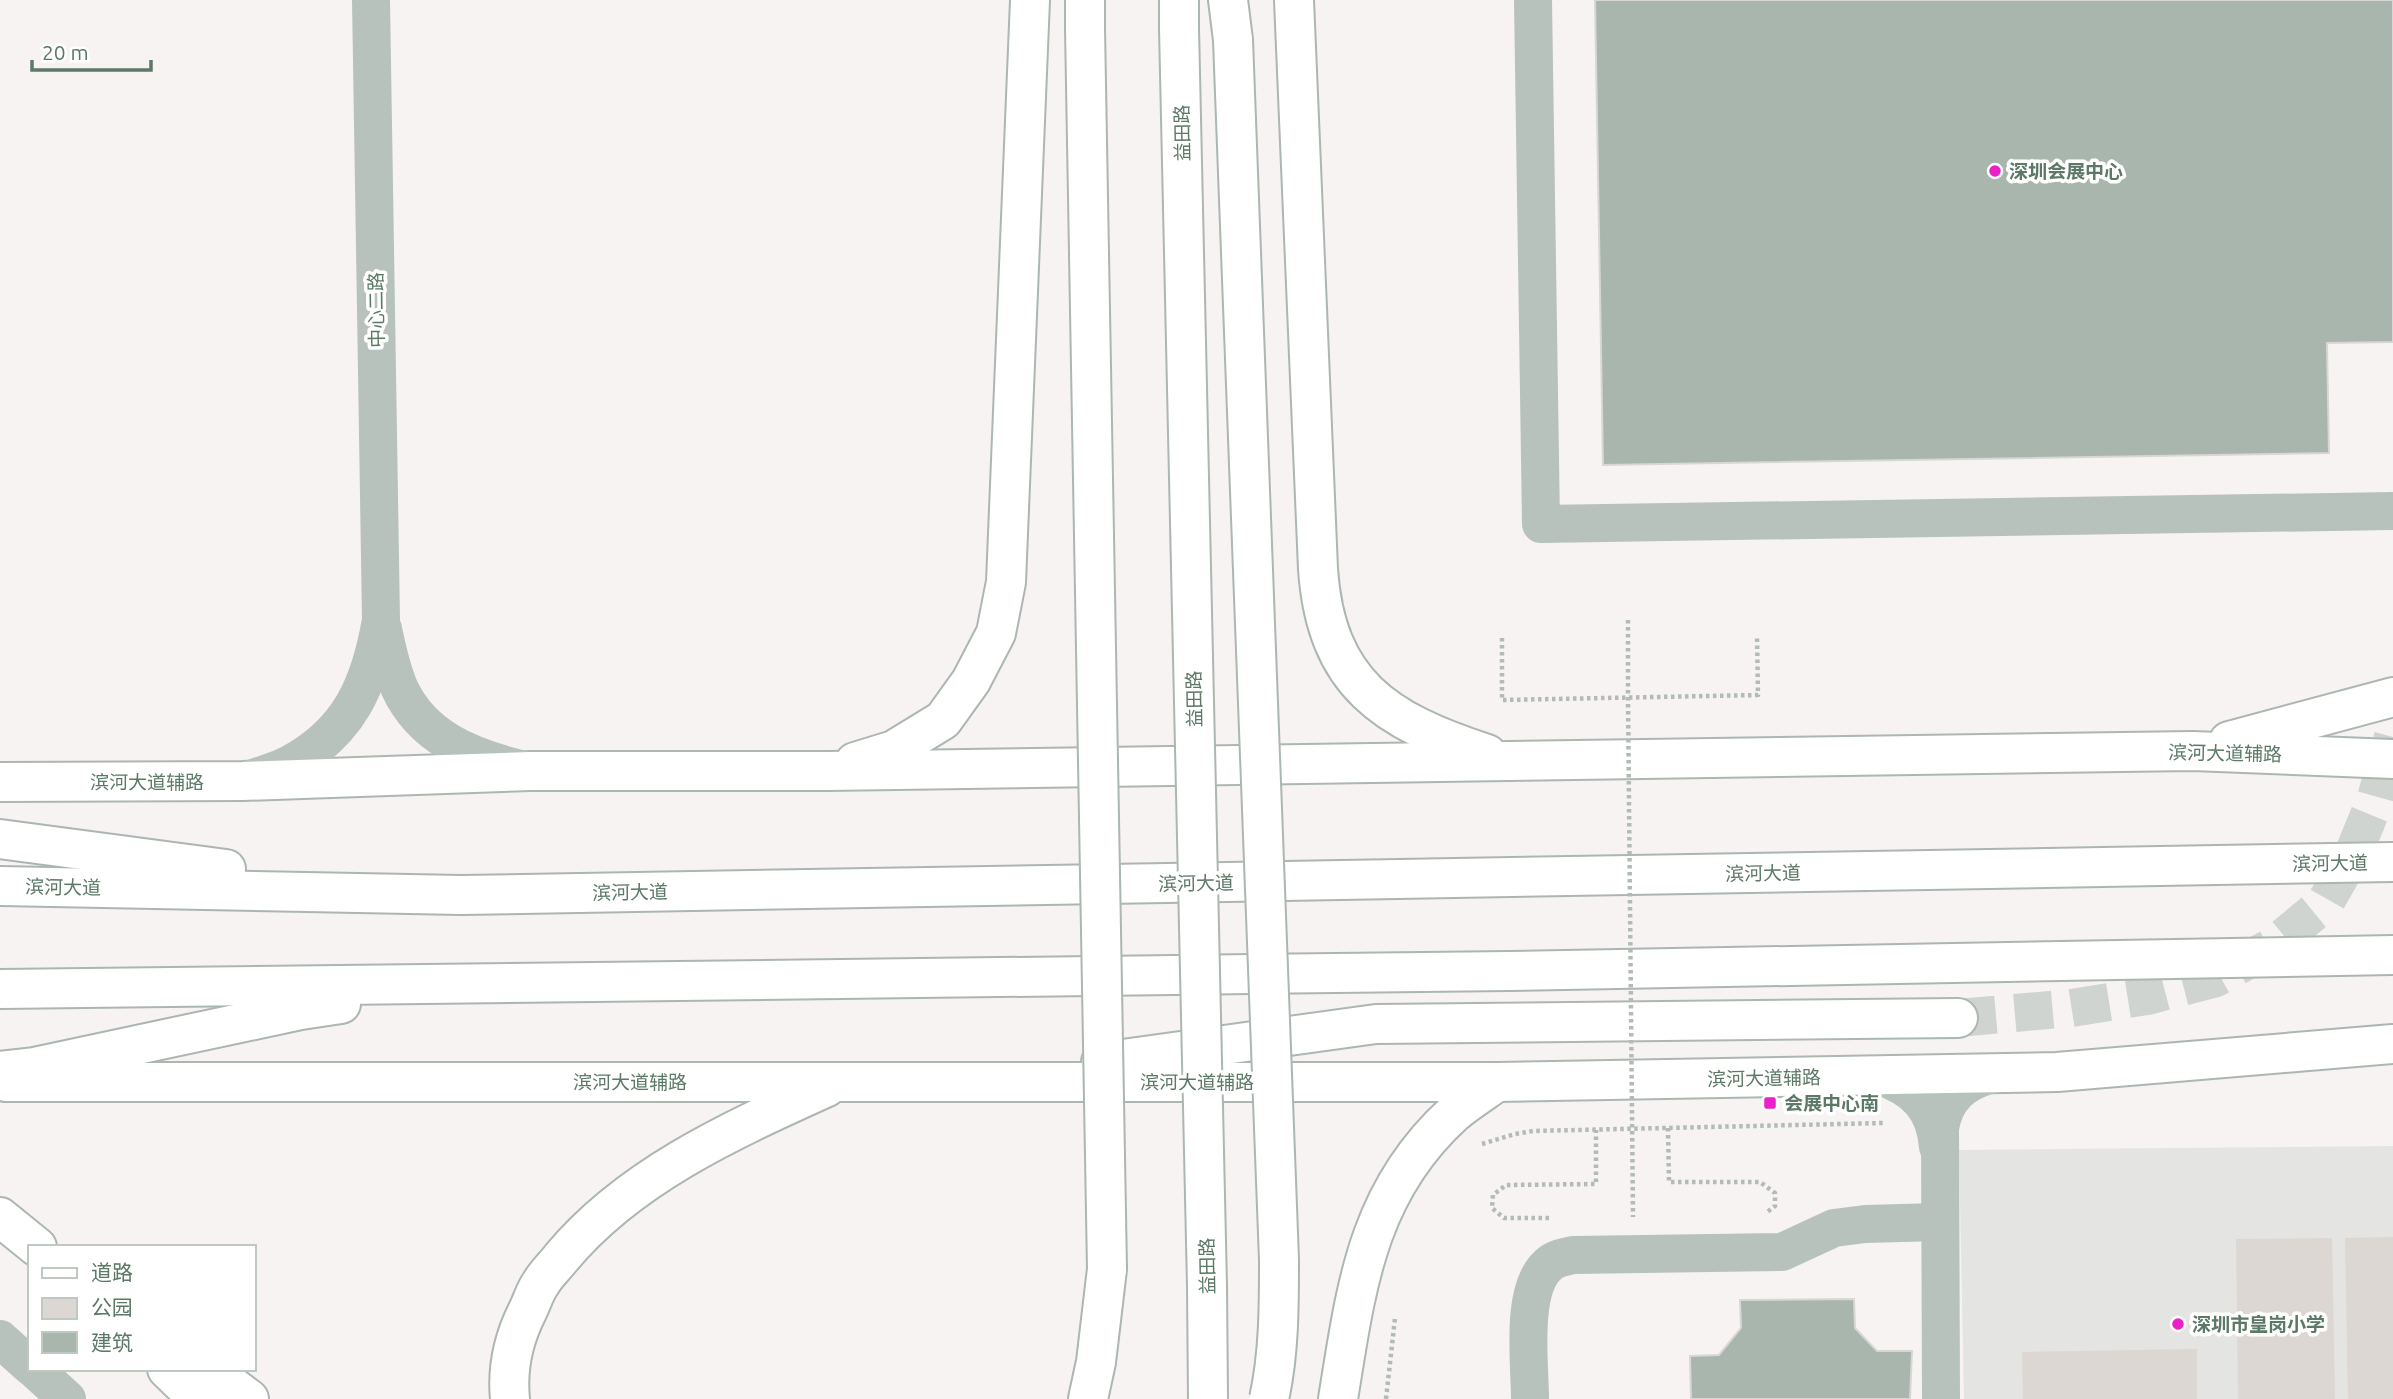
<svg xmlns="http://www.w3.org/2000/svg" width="2393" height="1399" viewBox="0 0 2393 1399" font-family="Ubuntu,'Noto Sans SC',sans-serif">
	<rect width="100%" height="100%" fill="#f7f3f3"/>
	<!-- built -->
	<path fill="#e4e4e2" d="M2393,1146V1399H1964L1959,1150Z"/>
	<!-- green -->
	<g fill="#dcd7d2">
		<path d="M2393,1237V1399H2348L2345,1238Z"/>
		<path d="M2332,1238L2335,1399H2238L2236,1239Z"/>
		<path d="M2197,1349V1399H2023L2022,1352Z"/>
	</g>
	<!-- building -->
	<g fill="#a8b6ad" stroke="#d8d6d6" stroke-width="2">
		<path d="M1595,0H2393V342L2327,343L2329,453L1603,465Z"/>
		<path d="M1854,1299L1855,1328L1877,1351H1912L1910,1399H1691L1690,1356L1719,1355L1741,1328L1740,1300Z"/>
	</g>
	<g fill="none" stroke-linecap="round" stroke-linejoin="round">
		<!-- major-tunnel -->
		<path stroke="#d0d4d0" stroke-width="38" stroke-dasharray="38 19" stroke-linecap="butt" d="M1958,1018L2071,1008L2147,996L2216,978L2273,946L2325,903L2354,852L2376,798L2393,737"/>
		<defs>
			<g id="major">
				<path d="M1085,0V28"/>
				<path d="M1179,0V28"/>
				<path d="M1228,0L1233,40"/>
				<path d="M1294,0L1318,569C1326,684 1385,721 1487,754"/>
				<path d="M2229,741L2393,697"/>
				<path d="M855,762L894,750L943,720L971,681L996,633L1006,582L1030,0"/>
				<path d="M0,782L243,781L530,771H828L2193,751L2393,759"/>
				<path d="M1101,1062L1376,1024L1958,1018"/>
				<path d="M6,1082H1497L2057,1072L2393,1044"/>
				<path d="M0,1217L37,1247"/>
				<path d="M1207,1286L1208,1399"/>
				<path d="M167,1369L198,1399"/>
				<path d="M209,1369L249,1399"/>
				<path d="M510,1399C507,1369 514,1338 527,1312C532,1302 535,1291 541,1283C546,1274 555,1266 561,1258C629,1176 732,1130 827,1087"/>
				<path d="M1088,1399L1096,1362L1107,1269"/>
				<path d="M1338,1399C1356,1289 1366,1193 1454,1113C1467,1102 1483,1092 1497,1082"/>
			</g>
			<g id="highway">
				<path d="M0,839L226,869"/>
				<path d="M0,886L461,895L2393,862"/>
				<path d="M0,989L1509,971L2393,955"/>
				<path d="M0,1071L34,1067L301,1010L341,1004"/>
			</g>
		</defs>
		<!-- major casing -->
		<use href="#major" stroke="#acb7b0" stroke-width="42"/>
		<!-- highway casing -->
		<use href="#highway" stroke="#acb6b0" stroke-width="42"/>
		<!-- path -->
		<g stroke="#b3bbb6" stroke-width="4.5" stroke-dasharray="3.5 3.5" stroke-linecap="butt">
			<path d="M1628,620V697"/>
			<path d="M1502,638V700L1758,695L1757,635"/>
			<path d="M1668,1128L1669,1182H1760L1775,1193V1206L1766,1213"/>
			<path d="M1482,1144L1515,1134L1533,1131L1884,1123"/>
			<path d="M1549,1218H1504L1492,1208L1493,1195L1506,1185L1596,1184V1130"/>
			<path d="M1386,1399L1395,1318"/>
		</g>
		<!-- minor -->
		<g stroke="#b8c2bc" stroke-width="38">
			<path d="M1533,0L1541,524L2393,511"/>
			<path d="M383,629C387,648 391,668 399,687C422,738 470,756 520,769"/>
			<path d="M250,779C263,774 278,771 290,764C350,732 370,684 381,620L371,0"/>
			<path d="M1879,1076C1915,1088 1935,1108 1938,1147"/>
			<path d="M0,1339L30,1366"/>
			<path d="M34,1369L67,1399"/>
			<path d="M1530,1399C1530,1364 1520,1290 1548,1265C1555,1258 1564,1257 1573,1255L1782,1252L1834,1228L1865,1224L1939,1222"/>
			<path d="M1941,1399L1940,1128C1945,1097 1964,1081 1994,1074"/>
		</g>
		<!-- major -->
		<use href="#major" stroke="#fff" stroke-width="38"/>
		<!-- highway -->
		<use href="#highway" stroke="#fff" stroke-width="38"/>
		<defs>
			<g id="major-bridge">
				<path d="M1085,28L1107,1269"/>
				<path d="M1179,28L1207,1286"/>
				<path d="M1233,40L1279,1260C1279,1307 1279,1354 1269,1399"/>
			</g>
		</defs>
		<!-- major-bridge casing -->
		<use href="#major-bridge" stroke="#acb7b0" stroke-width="42" stroke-linecap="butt"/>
		<!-- path-bridge -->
		<path stroke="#b3bbb6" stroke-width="4.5" stroke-dasharray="3.5 3.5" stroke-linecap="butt" d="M1628,697L1633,1217"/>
		<!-- major-bridge -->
		<use href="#major-bridge" stroke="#fff" stroke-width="38"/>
	</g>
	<!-- markers -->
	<g fill="#e921c6" stroke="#fff" stroke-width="2.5">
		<circle cx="1995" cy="171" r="7"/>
		<rect x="1763" y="1096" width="14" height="14" rx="3.5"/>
		<circle cx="2178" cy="1324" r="7"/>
	</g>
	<g text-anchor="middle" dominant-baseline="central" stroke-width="7" stroke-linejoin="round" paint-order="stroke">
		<!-- street labels -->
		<g font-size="19" fill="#5c7967" stroke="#fff">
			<text transform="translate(1182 133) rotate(-91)">益田路</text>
			<text transform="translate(376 310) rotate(-91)">中心二路</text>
			<text transform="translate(1194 699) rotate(-91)">益田路</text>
			<text transform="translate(2225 753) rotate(1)">滨河大道辅路</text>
			<text x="147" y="782">滨河大道辅路</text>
			<text transform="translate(2330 863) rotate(-1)">滨河大道</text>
			<text transform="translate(1763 873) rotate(-1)">滨河大道</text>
			<text transform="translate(1196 883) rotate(-1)">滨河大道</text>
			<text transform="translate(63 887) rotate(1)">滨河大道</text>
			<text transform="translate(630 892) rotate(-1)">滨河大道</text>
			<text transform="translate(1764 1078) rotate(-1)">滨河大道辅路</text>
			<text x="630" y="1082">滨河大道辅路</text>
			<text x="1197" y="1082">滨河大道辅路</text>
			<text transform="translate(1207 1266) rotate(-91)">益田路</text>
		</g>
		<!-- poi labels -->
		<g font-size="19" font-weight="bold" fill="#5c7967" stroke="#fff" text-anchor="start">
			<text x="2009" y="171">深圳会展中心</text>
			<text x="1784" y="1103">会展中心南</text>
			<text x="2192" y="1324">深圳市皇岗小学</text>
		</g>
	</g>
	<!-- legend -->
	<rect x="28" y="1245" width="228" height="126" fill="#ffffff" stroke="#bec9c2" stroke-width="2"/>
	<rect x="42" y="1268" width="35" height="10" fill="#ffffff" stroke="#bec9c2" stroke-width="2"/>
	<text x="91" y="1280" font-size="21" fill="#5c7967">道路</text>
	<rect x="42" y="1298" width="35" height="21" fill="#dcd7d2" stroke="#bec9c2" stroke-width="2"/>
	<text x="91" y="1315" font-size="21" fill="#5c7967">公园</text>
	<rect x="42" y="1332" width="35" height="21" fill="#a8b6ad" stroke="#bec9c2" stroke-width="2"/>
	<text x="91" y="1350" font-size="21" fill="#5c7967">建筑</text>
	<!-- scale -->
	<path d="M32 60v10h119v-10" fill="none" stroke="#5c7967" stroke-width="3.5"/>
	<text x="42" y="60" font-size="21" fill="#5c7967" stroke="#ffffff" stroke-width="5" paint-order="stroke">20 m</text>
</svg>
